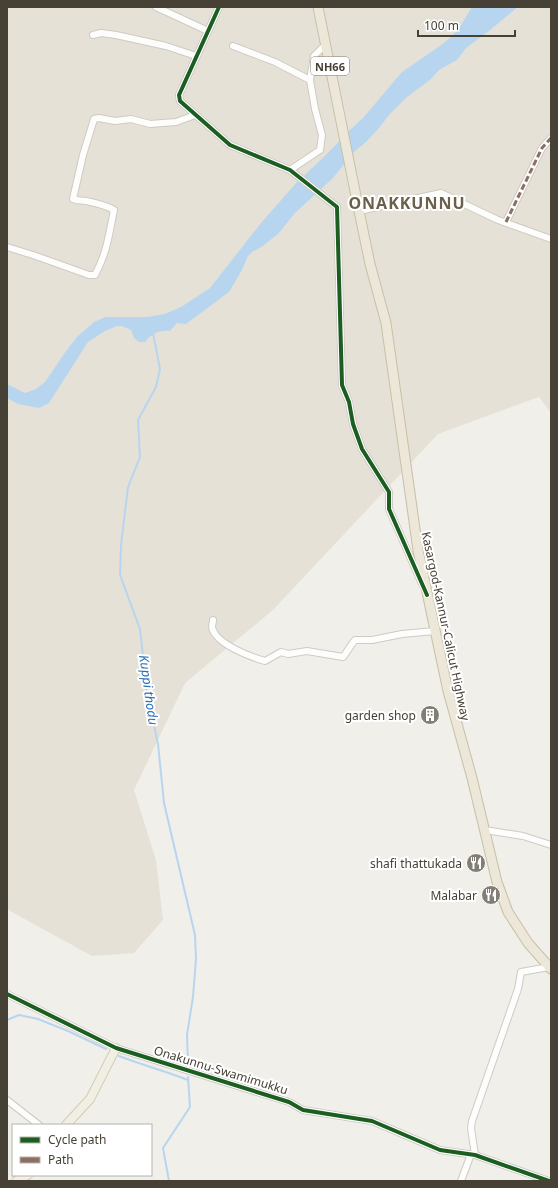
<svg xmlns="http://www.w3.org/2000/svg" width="558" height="1188" viewBox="0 0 558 1188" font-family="'Noto Sans',sans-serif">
	<rect width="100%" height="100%" fill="#f0efea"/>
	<!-- residential -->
	<path fill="#e5e1d7" d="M7,7H551V413L539,397L438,434L273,610L185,683L134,790L156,860L163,920L134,953L92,956L10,911L7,908Z"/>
	<!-- water -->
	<path fill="#b8d5f0" d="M472,7H518L489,31L466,48L457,60L439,70L430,80L407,97L389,115L379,128L366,142L354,152L333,178L295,213L279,233L263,246L252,252L248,256L242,270L229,292L186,324L177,323L170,331C159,330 152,333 145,342H139L134,338L131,330L122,326H117L105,331L88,342L49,403L39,408L18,404L7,398V384L25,393L36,389L45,382L66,351L77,337L94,322L105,317H147L165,314L181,307L210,288L261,223L297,182L325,156L350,130L363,118L402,72L444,43L458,30Z"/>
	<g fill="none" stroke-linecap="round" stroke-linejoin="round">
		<!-- stream -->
		<g stroke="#b8d5f0" stroke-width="2">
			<path d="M153,333L160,369L156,387L138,420L140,457L128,487L121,545L120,575L140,629L147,693L158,744L164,803L195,935L196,959L193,997L187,1035L188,1063"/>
			<path d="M7,1020L19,1015L38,1019L68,1031L106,1049"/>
			<path d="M119,1056C142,1065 165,1071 188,1080"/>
			<path d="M169,1181L163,1148L190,1107L188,1077"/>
		</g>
		<defs>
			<g id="minor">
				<path d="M156,7L208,31"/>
				<path d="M219,7L179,95L180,101L230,145L290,170L337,207L342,385L349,402L353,424L362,449L389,492V509L422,584"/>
				<path d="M93,35L101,33L116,35L166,46L196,56"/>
				<path d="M233,46L275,62L310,80"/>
				<path d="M290,170L320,150L322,135L315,109L310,80L314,56L326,44"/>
				<path d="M359,211L441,193L498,220L551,239"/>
				<path d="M506,222L542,148L551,138"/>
				<path d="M7,247L33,255L89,275H95C107,253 109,234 114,210C106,205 96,203 86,201C81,200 77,201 73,199L83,155L94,119L99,118L115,121L131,119L150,124L176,122L195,115"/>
				<path d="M213,620C213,622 212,625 212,627C215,644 251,657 265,661L281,652L288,654L307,651L343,657C348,651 349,647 355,640H372L402,634L435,631"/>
				<path d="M485,830L523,836L551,845"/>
				<path d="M7,994L116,1048L289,1102L303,1110L372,1121L440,1150L475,1155L549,1181"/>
				<path d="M7,1100L39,1125"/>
				<path d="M475,1155L471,1128L472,1121L518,989L521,972L549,967"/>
				<path d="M461,1181L471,1154"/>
			</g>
			<g id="major">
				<path d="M66,1125L90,1099L116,1048"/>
				<path d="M16,1181L28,1175"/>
			</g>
			<path id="highway" d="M318,7L359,211L370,264L386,323L418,550L448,691L472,778L497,882L508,912L528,943L551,969"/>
		</defs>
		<!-- minor casing -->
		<use href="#minor" stroke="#cdcbc5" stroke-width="8"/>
		<!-- major casing -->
		<use href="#major" stroke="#d3cdb6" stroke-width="10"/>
		<!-- highway casing -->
		<use href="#highway" stroke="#c8bfa4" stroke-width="11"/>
		<!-- minor -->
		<use href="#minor" stroke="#fdfdfc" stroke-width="6"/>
		<!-- major -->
		<use href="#major" stroke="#f1eee3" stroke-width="8"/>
		<!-- highway -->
		<use href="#highway" stroke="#ece7d9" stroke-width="9"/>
		<!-- quiet -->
		<path stroke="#8d6e63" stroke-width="3" stroke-dasharray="6 3" stroke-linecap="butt" d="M506,222L542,148L551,138"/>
		<defs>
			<g id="cycleway">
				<path d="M219,7L179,95L180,101L230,145L290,170L337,207L342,385L349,402L353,424L362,449L389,492V509L427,595"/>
				<path d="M7,994L116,1048L289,1102L303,1110L372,1121L440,1150L475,1155L549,1181"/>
			</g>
		</defs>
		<!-- cycleway casing -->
		<use href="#cycleway" stroke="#fff" stroke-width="6"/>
		<!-- cycleway -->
		<use href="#cycleway" stroke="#1b5e20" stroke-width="4"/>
	</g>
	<!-- icons -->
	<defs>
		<symbol id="building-disc" viewBox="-11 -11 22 22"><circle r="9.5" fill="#827e74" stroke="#fff"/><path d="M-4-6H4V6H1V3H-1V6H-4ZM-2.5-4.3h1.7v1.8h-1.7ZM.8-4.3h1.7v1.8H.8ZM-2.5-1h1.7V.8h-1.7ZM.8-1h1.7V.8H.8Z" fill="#fff"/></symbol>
		<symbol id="restaurant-disc" viewBox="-11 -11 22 22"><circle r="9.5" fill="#827e74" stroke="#fff"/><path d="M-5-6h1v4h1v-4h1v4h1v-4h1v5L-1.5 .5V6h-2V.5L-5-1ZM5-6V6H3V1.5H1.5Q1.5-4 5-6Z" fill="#fff"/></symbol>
	</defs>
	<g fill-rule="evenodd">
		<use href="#building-disc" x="419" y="704" width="22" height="22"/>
		<use href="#restaurant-disc" x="465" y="852" width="22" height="22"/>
		<use href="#restaurant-disc" x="480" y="884" width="22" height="22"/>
	</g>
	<g text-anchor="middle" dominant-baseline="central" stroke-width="4" stroke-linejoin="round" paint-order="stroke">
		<!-- shield labels -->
		<rect fill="#fff" stroke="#7e7a72" stroke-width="1" x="311" y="57" width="38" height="18" rx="3"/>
		<g font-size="11" font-weight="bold" fill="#474135">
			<text x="330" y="66">NH66</text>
		</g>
		<!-- street labels -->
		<g font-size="12" fill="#474135" stroke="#fff">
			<text transform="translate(446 626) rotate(78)">Kasargod-Kannur-Calicut Highway</text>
			<text transform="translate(221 1070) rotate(17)">Onakunnu-Swamimukku</text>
		</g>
		<!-- poi labels -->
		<g font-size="12" fill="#474135" stroke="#fff" text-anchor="end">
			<text x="416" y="715">garden shop</text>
			<text x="462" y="863">shafi thattukada</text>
			<text x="477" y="895">Malabar</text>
		</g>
		<!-- water labels -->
		<g font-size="13" font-style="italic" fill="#2b70b6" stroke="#fff">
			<text transform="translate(149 690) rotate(82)">Kuppi thodu</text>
		</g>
		<!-- district labels -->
		<g font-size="16" font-weight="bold" letter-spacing="1" fill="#6a604c" stroke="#fff">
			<text x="407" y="203">ONAKKUNNU</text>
		</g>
	</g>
	<!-- border -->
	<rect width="558" height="1188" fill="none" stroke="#474135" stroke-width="16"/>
	<!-- legend -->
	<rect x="12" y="1124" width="140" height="52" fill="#ffffff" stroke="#b5b3ae"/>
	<rect x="20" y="1137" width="20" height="6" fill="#1b5e20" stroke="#b5b3ae"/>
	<text x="48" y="1144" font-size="12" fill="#474135">Cycle path</text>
	<rect x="20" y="1157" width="20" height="6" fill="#8d6e63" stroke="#b5b3ae"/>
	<text x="48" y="1164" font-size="12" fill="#474135">Path</text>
	<!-- scale -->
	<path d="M418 30v6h97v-6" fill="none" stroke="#474135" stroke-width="2"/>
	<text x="424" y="30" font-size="12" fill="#474135" stroke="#ffffff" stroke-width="3" paint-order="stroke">100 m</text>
</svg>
